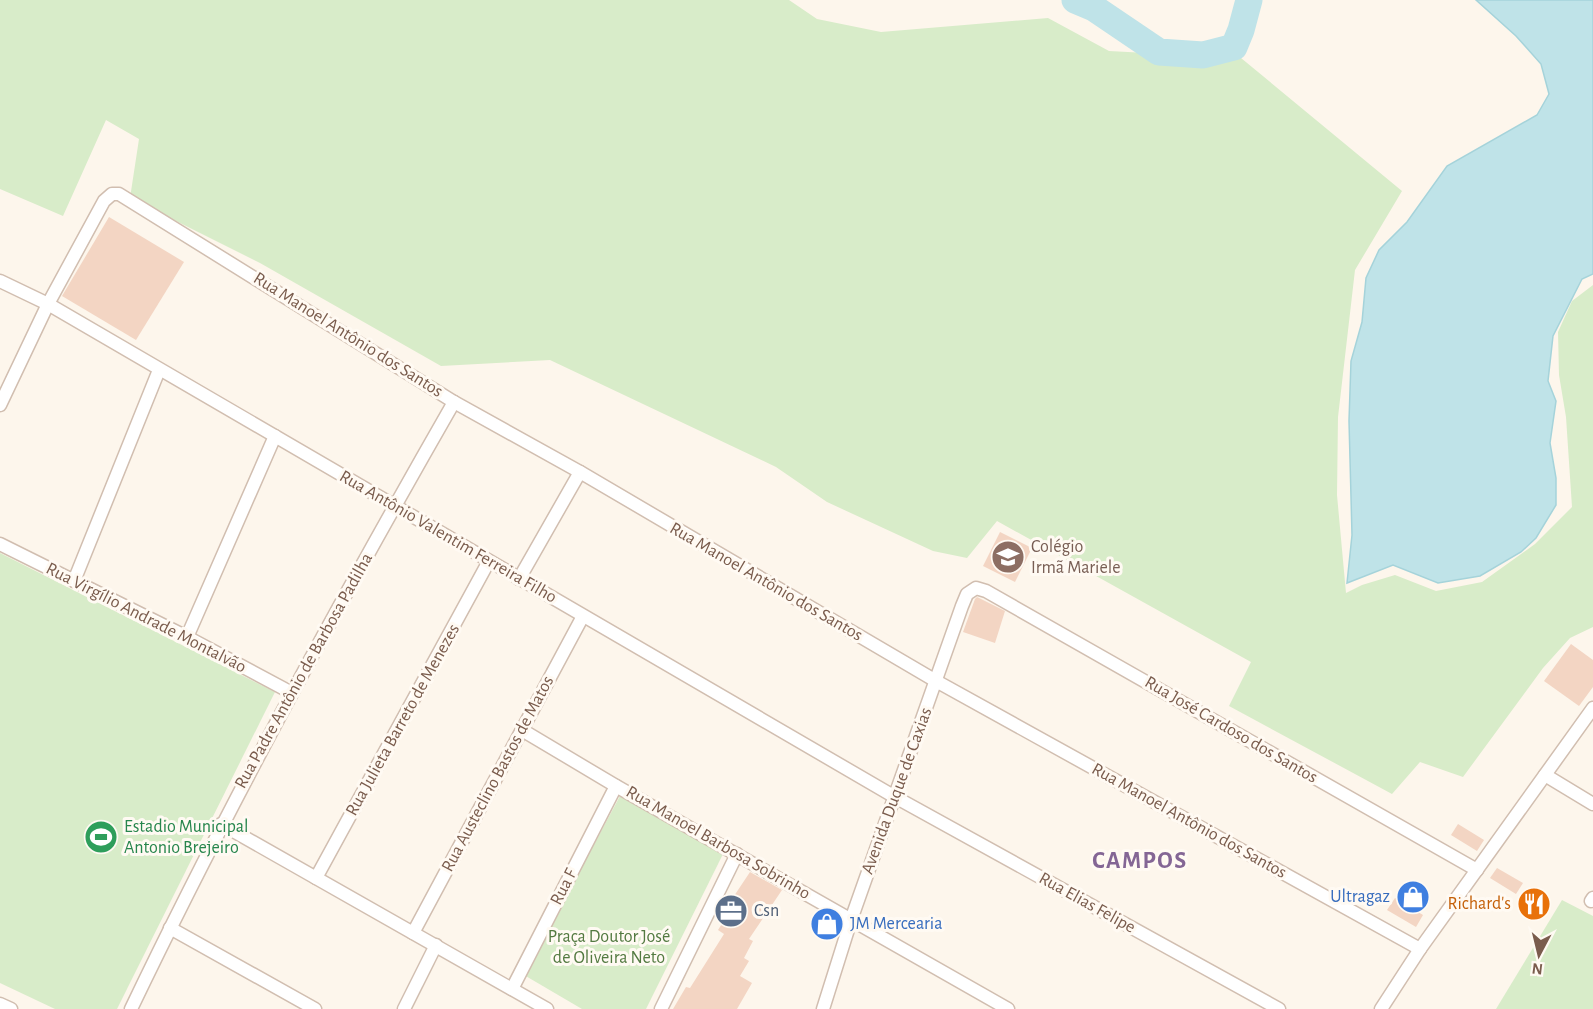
<svg xmlns="http://www.w3.org/2000/svg" width="1593" height="1009" viewBox="0 0 1593 1009" font-family="'Alegreya Sans',sans-serif">
	<rect width="100%" height="100%" fill="#fdf6ec"/>
	<!-- green -->
	<g fill="#d8ecc9">
		<path d="M0,0H789L817,19L881,32L1048,18L1109,51L1241,58L1402,191L1355,270L1338,417L1337,495L1346,593L1362,585L1395,575L1436,591L1482,582L1535,544L1572,507L1566,417L1559,375L1558,332L1572,301L1593,285V627L1570,638L1543,668L1463,777L1420,762L1392,794L1229,706L1251,662L997,521L967,558L933,551L827,502L776,467L550,360L441,366L260,263L130,198L139,139L106,120L63,216L0,189Z"/>
		<path d="M0,553L275,692L117,1009H55L0,983Z"/>
		<path d="M620,796L723,854L646,1009H582L524,975Z"/>
		<path d="M1562,900L1593,916V1009H1496Z"/>
	</g>
	<!-- water -->
	<path fill="#bfe3e8" stroke="#a5d3da" stroke-width="1.5" d="M1476,0H1593V274L1582,279L1553,336L1548,381L1556,401L1550,443L1556,478V505L1536,538L1521,552L1480,576L1438,583L1393,565L1347,583L1352,535L1349,421L1351,361L1362,322L1366,278L1379,250L1407,222L1447,166L1537,115L1549,94L1541,64L1516,36Z"/>
	<g fill="none" stroke-linecap="round" stroke-linejoin="round">
		<!-- river -->
		<path stroke="#bfe3e8" stroke-width="27" d="M1075,0L1094,8L1159,52L1203,55L1234,47L1241,30L1249,0"/>
	</g>
	<!-- building -->
	<g fill="#f3d5c3">
		<path d="M109,217L184,262L136,340L62,296Z"/>
		<path d="M1000,532L1032,548L1015,582L983,566Z"/>
		<path d="M977,597L1005,611L995,643L963,632L975,599Z"/>
		<path d="M1571,644L1593,660V687L1579,706L1544,681Z"/>
		<path d="M1458,824L1484,840L1477,851L1451,835Z"/>
		<path d="M1497,868L1523,883L1516,894L1490,878Z"/>
		<path d="M750,872L782,890L749,939L753,941L744,958L749,961L740,976L752,983L737,1009H673L686,987L690,988L724,934L718,930L728,914L724,911Z"/>
		<path d="M1395,898L1423,915L1416,927L1387,910Z"/>
	</g>
	<g fill="none" stroke-linecap="round" stroke-linejoin="round">
		<defs>
			<g id="minor">
				<path d="M0,281L48,304L895,797L1279,1009"/>
				<path d="M0,405L48,304L104,201L112,194H119L454,402L580,472L936,681L1420,949"/>
				<path d="M0,544L187,637L292,693"/>
				<path d="M519,579L580,472"/>
				<path d="M74,581L159,370"/>
				<path d="M187,637L275,436"/>
				<path d="M522,730L616,786L1008,1009"/>
				<path d="M1545,775L1593,804"/>
				<path d="M221,824L547,1009"/>
				<path d="M316,878L489,561"/>
				<path d="M1591,901L1593,898"/>
				<path d="M170,928L315,1009"/>
				<path d="M413,933L583,616"/>
				<path d="M512,989L616,786"/>
				<path d="M0,1004L11,1009"/>
				<path d="M131,1009C230,802 340,601 454,402"/>
				<path d="M404,1009L436,945"/>
				<path d="M661,1009L737,854"/>
				<path d="M823,1009L851,920L962,606L967,594L976,588L986,591L1477,870"/>
				<path d="M1381,1009L1420,949L1593,708"/>
			</g>
		</defs>
		<!-- minor casing -->
		<use href="#minor" stroke="#d1beb0" stroke-width="15"/>
		<!-- minor -->
		<use href="#minor" stroke="#fff" stroke-width="12"/>
	</g>
	<!-- icons -->
	<defs>
		<symbol id="school-disc" viewBox="-11 -11 22 22"><circle r="9.5" fill="#8d6e63" stroke="#fffaf3"/><path d="M0-5L7-2L0 1L-7-2ZM-4 1L0 2.5L4 1V4Q0 6-4 4Z" fill="#fff"/></symbol>
		<symbol id="stadium-disc" viewBox="-11 -11 22 22"><circle r="9.5" fill="#2e9e5b" stroke="#fffaf3"/><path d="M0-5a6.5 5 0 1 0 0 10a6.5 5 0 1 0 0-10ZM-3.5-1.8h7v3.6h-7Z" fill="#fff"/></symbol>
		<symbol id="shop-disc" viewBox="-11 -11 22 22"><circle r="9.5" fill="#3f7fe0" stroke="#fffaf3"/><path d="M-5-2.5h2.3a2.7 3.5 0 0 1 5.4 0H5L5.5 6h-11ZM-1.5-2.5h3a1.5 2.3 0 0 0-3 0Z" fill="#fff"/></symbol>
		<symbol id="restaurant-disc" viewBox="-11 -11 22 22"><circle r="9.5" fill="#e8710a" stroke="#fffaf3"/><path d="M-5-6h1v4h1v-4h1v4h1v-4h1v5L-1.5 .5V6h-2V.5L-5-1ZM5-6V6H3V1.5H1.5Q1.5-4 5-6Z" fill="#fff"/></symbol>
		<symbol id="office-disc" viewBox="-11 -11 22 22"><circle r="9.5" fill="#5c6f8a" stroke="#fffaf3"/><path d="M-6-3h4V-5.5h4V-3h4V5H-6ZM-1-4.5V-3h2v-1.5ZM-6 0V1H6V0Z" fill="#fff"/></symbol>
	</defs>
	<g fill-rule="evenodd">
		<use href="#school-disc" x="989" y="538" width="38" height="38"/>
		<use href="#stadium-disc" x="82" y="818" width="38" height="38"/>
		<use href="#shop-disc" x="1394" y="878" width="38" height="38"/>
		<use href="#restaurant-disc" x="1515" y="885" width="38" height="38"/>
		<use href="#office-disc" x="712" y="892" width="38" height="38"/>
		<use href="#shop-disc" x="808" y="905" width="38" height="38"/>
	</g>
	<g text-anchor="middle" dominant-baseline="central" stroke-width="6" stroke-linejoin="round" paint-order="stroke">
		<!-- street labels -->
		<g font-size="18" fill="#7a5c4d" stroke="#fffaf3">
			<text transform="translate(348 335) rotate(32)">Rua Manoel Antônio dos Santos</text>
			<text transform="translate(448 537) rotate(30)">Rua Antônio Valentim Ferreira Filho</text>
			<text transform="translate(766 582) rotate(30)">Rua Manoel Antônio dos Santos</text>
			<text transform="translate(146 618) rotate(27)">Rua Virgílio Andrade Montalvão</text>
			<text transform="translate(304 671) rotate(-61)">Rua Padre Antônio de Barbosa Padilha</text>
			<text transform="translate(403 720) rotate(-61)">Rua Julieta Barreto de Menezes</text>
			<text transform="translate(1231 730) rotate(30)">Rua José Cardoso dos Santos</text>
			<text transform="translate(498 774) rotate(-62)">Rua Austeclino Bastos de Matos</text>
			<text transform="translate(897 791) rotate(-70)">Avenida Duque de Caxias</text>
			<text transform="translate(1189 821) rotate(29)">Rua Manoel Antônio dos Santos</text>
			<text transform="translate(718 843) rotate(30)">Rua Manoel Barbosa Sobrinho</text>
			<text transform="translate(564 887) rotate(-63)">Rua F</text>
			<text transform="translate(1087 903) rotate(29)">Rua Elias Felipe</text>
		</g>
		<!-- education labels -->
		<g font-size="18" fill="#785e54" stroke="#fffaf3" text-anchor="start">
			<text x="1031" y="547">Colégio<tspan x="1031" dy="21">Irmã Mariele</tspan></text>
		</g>
		<!-- leisure labels -->
		<g font-size="18" fill="#27864d" stroke="#fffaf3" text-anchor="start">
			<text x="124" y="827">Estadio Municipal<tspan x="124" dy="21">Antonio Brejeiro</tspan></text>
		</g>
		<!-- shop labels -->
		<g font-size="18" fill="#366cbe" stroke="#fffaf3" text-anchor="end">
			<text x="1390" y="897">Ultragaz</text>
			<text x="850" y="924" text-anchor="start">JM Mercearia</text>
		</g>
		<!-- food labels -->
		<g font-size="18" fill="#c56008" stroke="#fffaf3" text-anchor="end">
			<text x="1511" y="904">Richard's</text>
		</g>
		<!-- service labels -->
		<g font-size="18" fill="#4e5e75" stroke="#fffaf3" text-anchor="start">
			<text x="754" y="911">Csn</text>
		</g>
		<!-- park labels -->
		<g font-size="18" fill="#537a41" stroke="#fffaf3">
			<text x="609" y="937">Praça Doutor José<tspan x="609" dy="21">de Oliveira Neto</tspan></text>
		</g>
		<!-- district labels -->
		<g font-size="24" font-weight="bold" letter-spacing="1.5" fill="#846695" stroke="#fffaf3">
			<text x="1140" y="861">CAMPOS</text>
		</g>
	</g>
	<!-- north arrow -->
	<g transform="translate(1539 955) rotate(187)" stroke="#fffaf3" stroke-width="4.5" paint-order="stroke">
	<path d="M0-4.5L10 22L0 15L-10 22Z" fill="#7a5c4d"/>
	<text y="-9" font-size="16" font-weight="bold" text-anchor="middle" fill="#7a5c4d">N</text>
	</g>
</svg>
